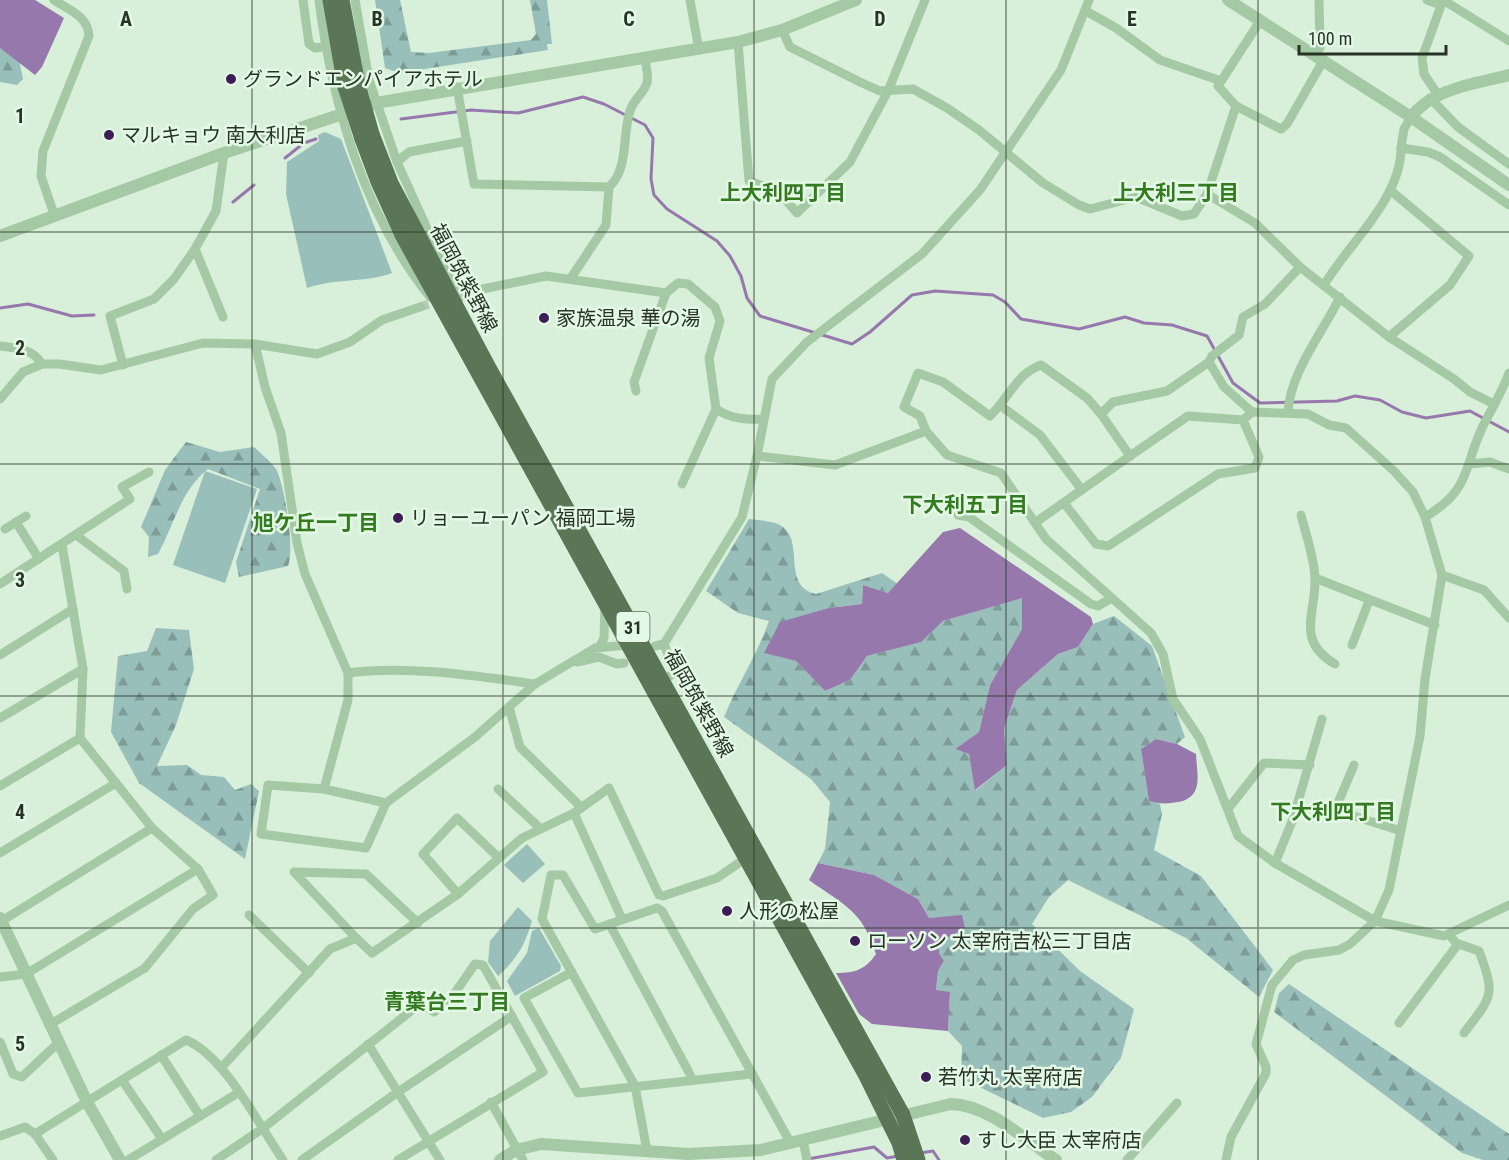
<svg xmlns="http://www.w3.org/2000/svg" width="1509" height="1160" viewBox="0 0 1509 1160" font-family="'Roboto Condensed','Noto Sans JP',sans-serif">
	<defs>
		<pattern id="forest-firs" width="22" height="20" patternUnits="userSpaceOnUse" patternTransform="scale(1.5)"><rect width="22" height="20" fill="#99bfba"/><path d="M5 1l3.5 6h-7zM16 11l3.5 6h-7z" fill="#7d9c97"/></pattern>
	</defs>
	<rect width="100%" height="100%" fill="#d8f0da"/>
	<!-- forest -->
	<g fill="url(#forest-firs)">
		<path d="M375,0H400L411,52L429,53L531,40L536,34L530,0H547L552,44H547L548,50L399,73L385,68Z"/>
		<path d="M0,48L19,60L23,79L17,85L0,82Z"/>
		<path d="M186,442L220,452L254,447C261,454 273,463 277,471C285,489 295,549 288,566L239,577L236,562L260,489L208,469C181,490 174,525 158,554L148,557L149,537L141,527L165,470Z"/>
		<path d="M749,519C758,520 770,521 778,524C808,538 779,585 816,594L882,573L898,584L888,593L863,585L862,604L829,608L765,653L796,661L825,691L850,680L867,656L920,642L943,621L1023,597L1022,629L990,685L979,732L955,749L969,754L976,790L1007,765L1004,729L1017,690L1058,654L1078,647L1093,624L1114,616L1152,646L1185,737L1177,744L1156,739L1141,749L1149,800L1160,804L1162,814L1154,850L1201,876L1273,970L1259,997L1186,938L1068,880L1049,897L1032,924L1080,971L1134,1009L1121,1058L1092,1097L1071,1112L1043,1118L961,1078L962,1046L948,1031L950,993L936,990L938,971L944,961L939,953V941L965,928L929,918L918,899L874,875L818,863L825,849L830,802L811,779L724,717C738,683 757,655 769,621L738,613L706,591Z"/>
		<path d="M156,628L189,630L194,669L176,725L157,766L187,765L201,775L224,777L235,790L251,784L259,791L245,859L139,783L111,732L118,656L147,651Z"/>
		<path d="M1289,984L1509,1134V1160H1483L1462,1153L1274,1012L1279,993Z"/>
	</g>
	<!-- green -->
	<g fill="#99bfba">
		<path d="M325,132L341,139L392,273C365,283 336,278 307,288L286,194L287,162L319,141L318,135Z"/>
		<path d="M205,471L257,489L225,583L173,565Z"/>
		<path d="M527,844L545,864L523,883L504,865Z"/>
		<path d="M518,907L532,921C525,945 517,959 498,976L488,962L490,941Z"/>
		<path d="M539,928L561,966L560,971L515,996L507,981L527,953L532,931Z"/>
	</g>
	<!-- water -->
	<g fill="#9778ac">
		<path d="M0,0H35L64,18L42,67L35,75L0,48Z"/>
		<path d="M960,528L1091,617L1093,624L1078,647L1058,654L1017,690L1004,729L1007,765L975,790L969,754L955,749L979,732L990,685L1022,629V598L943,621L921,642L867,656L850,680L825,691L796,661L764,653L780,622L829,608L862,604L863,585L888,593L943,532Z"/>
		<path d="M1156,739L1177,744L1196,754C1197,775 1204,797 1178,802C1167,804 1160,804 1149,801L1141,749Z"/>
		<path d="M818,863L874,875L918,899L929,918L962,915L965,928L939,942V953L944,961L938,971L936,990L950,992L948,1031L872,1024L859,1014L836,973C855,973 865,970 876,954C862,910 845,906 809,880Z"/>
	</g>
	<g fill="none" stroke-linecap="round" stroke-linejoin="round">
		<!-- stream -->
		<g stroke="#9778ac" stroke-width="3">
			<path d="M401,119L471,110L518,113L583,97L604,104L645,125L653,138L651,179L654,195L667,209L717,241L730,256L741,276L747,298L760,316L852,344L870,332L912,295L935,291L993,295L1005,302L1021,319L1079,329L1125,317L1144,323L1172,325L1207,336L1233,383L1260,403L1337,401L1355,396L1380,400L1402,412L1426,418L1470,411L1509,432"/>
			<path d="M285,158L304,143L316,139"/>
			<path d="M233,202L254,185"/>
			<path d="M0,308L28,304L72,316L94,315"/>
			<path d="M920,1153L933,1151L939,1160"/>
			<path d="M808,1159L874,1147L887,1158L899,1156"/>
		</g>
		<!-- minor-tunnel -->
		<path stroke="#b5cab6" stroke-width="9" stroke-dasharray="9 4.5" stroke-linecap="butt" d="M420,307L468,292"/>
		<!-- minor -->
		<g stroke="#a5c8a5" stroke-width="9">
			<path d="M303,0L309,44L315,48L329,46"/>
			<path d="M319,0C332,104 364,215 430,297"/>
			<path d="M355,0L369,80L397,162L459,299"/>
			<path d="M690,0L699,50"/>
			<path d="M1427,0L1435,3L1443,0"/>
			<path d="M1443,0L1509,41"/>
			<path d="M1086,11L1116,28L1160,60L1221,81"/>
			<path d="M782,30L790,47L862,83L880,91L913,89L947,108L979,130L1043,183L1079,205L1090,209L1136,197L1182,216L1194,214L1207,194L1236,106L1218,86L1260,21"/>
			<path d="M738,42L749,181L778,191L797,213L850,162L888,91L925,0"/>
			<path d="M1316,56L1320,48L1319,0"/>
			<path d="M457,87L474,184L609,187"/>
			<path d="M1438,95L1424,74L1422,58L1443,0"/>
			<path d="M1430,98L1458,127L1509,164"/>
			<path d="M1236,106L1281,129L1287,124L1323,61"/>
			<path d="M1411,117L1404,129L1401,148L1428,152L1440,157L1509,205"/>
			<path d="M397,162L409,152L467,141"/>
			<path d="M1207,194L1255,223L1300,267L1389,337L1454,379L1470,392L1494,404"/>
			<path d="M54,214L41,176L43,151L89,36C88,16 69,10 54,0"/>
			<path d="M195,249L223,317"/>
			<path d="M1300,267L1265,304L1243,317L1239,335L1212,356L1209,362L1167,391L1113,402L1101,414L1087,398L1041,365C1016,374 1009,398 990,416L943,382L918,373L904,407L920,416L926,431L947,455L1001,473L1046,539L1151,633L1163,654L1173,699L1200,739L1238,836L1275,863L1375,921L1444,936L1509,905"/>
			<path d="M571,278L606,225L609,187C629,169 622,135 630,111C633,100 644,93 647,83C649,77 646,66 645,59"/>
			<path d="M1324,285C1349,243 1401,199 1401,148"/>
			<path d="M468,292L546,276L666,293L678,283L688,284L715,307L720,321L709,358L716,409C731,419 747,420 764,419"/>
			<path d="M1389,337L1450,285L1469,256L1390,190"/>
			<path d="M255,344L265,387L281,433L297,543L305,574L348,673V700L324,789"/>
			<path d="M0,346C17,348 33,349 42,364"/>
			<path d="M123,365L110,316L154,299L174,279L195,249L216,211L224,153"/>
			<path d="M636,391L634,382L666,293"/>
			<path d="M0,399L23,372L42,364H59L101,370L203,343L255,344L317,354L350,342L382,320L420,307"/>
			<path d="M1001,406L1040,435L1082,490"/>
			<path d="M1288,413C1289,374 1323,332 1340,297"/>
			<path d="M757,456L835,465L926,431"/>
			<path d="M1130,456L1188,416L1243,420"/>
			<path d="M1470,464L1490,462L1509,469"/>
			<path d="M682,484L716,409"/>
			<path d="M1064,503L1096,544L1108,546L1218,474L1255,468L1259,457L1243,420L1252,412L1224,387L1209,362"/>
			<path d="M958,515L969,517L1091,604L1098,606L1110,599"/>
			<path d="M1301,515C1306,535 1314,557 1315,578C1316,615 1295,640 1335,664"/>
			<path d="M1425,517C1471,490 1463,469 1482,428C1491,410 1502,392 1509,373"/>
			<path d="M16,522L39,559"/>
			<path d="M1036,522L1130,456L1101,414"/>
			<path d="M5,529L26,516"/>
			<path d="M76,535L124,571L127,589"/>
			<path d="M1442,575L1484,590L1509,618"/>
			<path d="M1315,578L1435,625"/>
			<path d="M0,584L130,499L122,487L149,472"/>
			<path d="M1352,645L1369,601"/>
			<path d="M600,646L604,638L605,607"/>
			<path d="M655,646L664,644L742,517L757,456L772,379L807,342L922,254L980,190L1061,70L1089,0"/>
			<path d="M0,655L73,609"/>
			<path d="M577,662L599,657L617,664L624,663"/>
			<path d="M348,673C407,665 476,676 535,684"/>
			<path d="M663,680L673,674V668L664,644"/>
			<path d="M509,707L520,747L581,807"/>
			<path d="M0,718L83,669"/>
			<path d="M1354,765L1335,810L1401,831"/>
			<path d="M0,786L80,738"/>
			<path d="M498,789L540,828"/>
			<path d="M386,803L324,789L268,785L261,834L366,848L386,803L475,737L535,684L595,648L629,645"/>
			<path d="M1228,809L1264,763L1310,765"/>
			<path d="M574,813L622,919"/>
			<path d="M0,853L116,783"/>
			<path d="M1275,863L1293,819L1322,719"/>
			<path d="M458,894L423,854L457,818L499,858"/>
			<path d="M249,915L309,973"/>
			<path d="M0,922L152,828"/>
			<path d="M610,925L693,1080"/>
			<path d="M1449,934L1456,943L1479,951C1496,996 1492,996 1464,1033"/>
			<path d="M356,938L294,872L366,874L418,923"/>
			<path d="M572,972L524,998L578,1093L751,1074"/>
			<path d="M0,977L26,974L198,869"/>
			<path d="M1399,1023L1458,944"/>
			<path d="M49,1025L145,968L193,909L213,895L198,869L152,828L80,738L83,669L62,545"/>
			<path d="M0,1042L13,1074L22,1077L58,1043"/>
			<path d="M368,1044L440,1160"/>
			<path d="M161,1055L200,1116"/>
			<path d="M222,1067L330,949L356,938L372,953L458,894L522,838L574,813L609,788L659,895L663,896L717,878L746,858"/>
			<path d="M122,1080L162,1139"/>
			<path d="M491,1102L523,1160"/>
			<path d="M35,1134L53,1160"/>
			<path d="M0,1136L25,1127L35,1134L186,1040C224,1055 259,1125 283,1160"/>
			<path d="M803,1140L807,1160"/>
			<path d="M647,1151L635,1086L542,919L551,875H563L595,929L657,908L662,911L790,1142"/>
			<path d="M128,1160L238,1093"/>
			<path d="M216,1160L262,1129L421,1003L434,1012L452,997L475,964L483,965L543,1072L398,1160"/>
			<path d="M302,1160L398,1092L512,1016"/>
			<path d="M1127,1160L1177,1103"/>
			<path d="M1226,1160L1231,1137L1266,1073V1067L1256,1044L1272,985L1293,960L1304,955L1339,950L1350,944L1375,921L1389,890L1420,736L1425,679L1442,575L1425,517L1413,492L1394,471L1346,428L1329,425L1308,414L1252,412"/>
		</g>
		<!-- tertiary -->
		<g stroke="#a5c8a5" stroke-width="12">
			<path d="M1228,0L1411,117C1433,88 1475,84 1509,75"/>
			<path d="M1411,117L1509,185"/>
			<path d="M0,236L224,153L376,103L738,42L782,30L856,0"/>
			<path d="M0,918L87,1102L120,1160"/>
			<path d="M500,1160L516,1150L541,1144L689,1154L761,1150L951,1104C989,1105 1025,1140 1056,1160"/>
		</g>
		<!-- primary -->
		<g stroke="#5b7557" stroke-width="15">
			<path d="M330,0L345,87"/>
			<path d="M342,0L358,84"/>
			<path d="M372,134L391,183L488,366L903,1115L918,1160"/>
			<path d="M362,139L378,182L402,235L866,1076L899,1143L904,1160"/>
		</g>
		<!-- primary-bridge -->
		<g stroke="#5b7557" stroke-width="15">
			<path d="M358,84L372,134"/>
			<path d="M345,87L362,139"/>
		</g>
	</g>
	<!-- grid -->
	<path fill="none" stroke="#283326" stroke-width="1.5" stroke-opacity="0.55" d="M252,0V1160M503,0V1160M754,0V1160M1006,0V1160M1258,0V1160M0,232H1509M0,464H1509M0,696H1509M0,928H1509"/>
	<!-- markers -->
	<g fill="#3e1d54" stroke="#e4f8e6" stroke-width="2">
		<circle cx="231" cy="79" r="6"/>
		<circle cx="109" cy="135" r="6"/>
		<circle cx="544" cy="318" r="6"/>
		<circle cx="398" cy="518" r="6"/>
		<circle cx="727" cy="911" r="6"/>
		<circle cx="855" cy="941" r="6"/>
		<circle cx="926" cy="1077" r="6"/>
		<circle cx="965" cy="1140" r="6"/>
	</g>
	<g text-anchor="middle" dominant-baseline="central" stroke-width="5" stroke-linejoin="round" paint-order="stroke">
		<!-- shield labels -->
		<rect fill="#e4f8e6" stroke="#606e60" stroke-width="1.5" x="616.5" y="612" width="33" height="30" rx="4.5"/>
		<g font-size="18" font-weight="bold" fill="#283326">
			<text x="633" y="627">31</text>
		</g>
		<!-- poi labels -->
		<g font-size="20" fill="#283326" stroke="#e4f8e6" text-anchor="start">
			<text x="243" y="79">グランドエンパイアホテル</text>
			<text x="121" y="135">マルキョウ 南大利店</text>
			<text x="556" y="318">家族温泉 華の湯</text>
			<text x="410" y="518">リョーユーパン 福岡工場</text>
			<text x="739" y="911">人形の松屋</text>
			<text x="867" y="941">ローソン 太宰府吉松三丁目店</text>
			<text x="938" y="1077">若竹丸 太宰府店</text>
			<text x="977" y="1140">すし大臣 太宰府店</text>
		</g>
		<!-- street labels -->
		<g font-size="20" fill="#283326" stroke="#e4f8e6">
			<text transform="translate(464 278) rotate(62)">福岡筑紫野線</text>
			<text transform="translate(699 703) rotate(61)">福岡筑紫野線</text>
		</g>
		<!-- neighbourhood labels -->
		<g font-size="21" font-weight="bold" fill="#347a20" stroke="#e4f8e6">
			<text x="783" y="193">上大利四丁目</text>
			<text x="1176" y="193">上大利三丁目</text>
			<text x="965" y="505">下大利五丁目</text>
			<text x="316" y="523">旭ケ丘一丁目</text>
			<text x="1333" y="812">下大利四丁目</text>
			<text x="447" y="1002">青葉台三丁目</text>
		</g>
	</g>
	<g font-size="20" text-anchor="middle" font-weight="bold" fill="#283326" stroke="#e4f8e6" stroke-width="5" stroke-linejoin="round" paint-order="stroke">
		<text x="126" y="26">A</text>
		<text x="377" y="26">B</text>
		<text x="629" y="26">C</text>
		<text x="880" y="26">D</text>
		<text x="1132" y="26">E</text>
		<text x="20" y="123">1</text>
		<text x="20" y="355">2</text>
		<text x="20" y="587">3</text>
		<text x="20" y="819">4</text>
		<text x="20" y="1051">5</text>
	</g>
	<!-- scale -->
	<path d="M1299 45v9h147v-9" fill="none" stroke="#283326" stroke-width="3"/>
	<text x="1308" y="45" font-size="18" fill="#283326" stroke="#e4f8e6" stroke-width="4.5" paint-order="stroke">100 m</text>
</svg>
